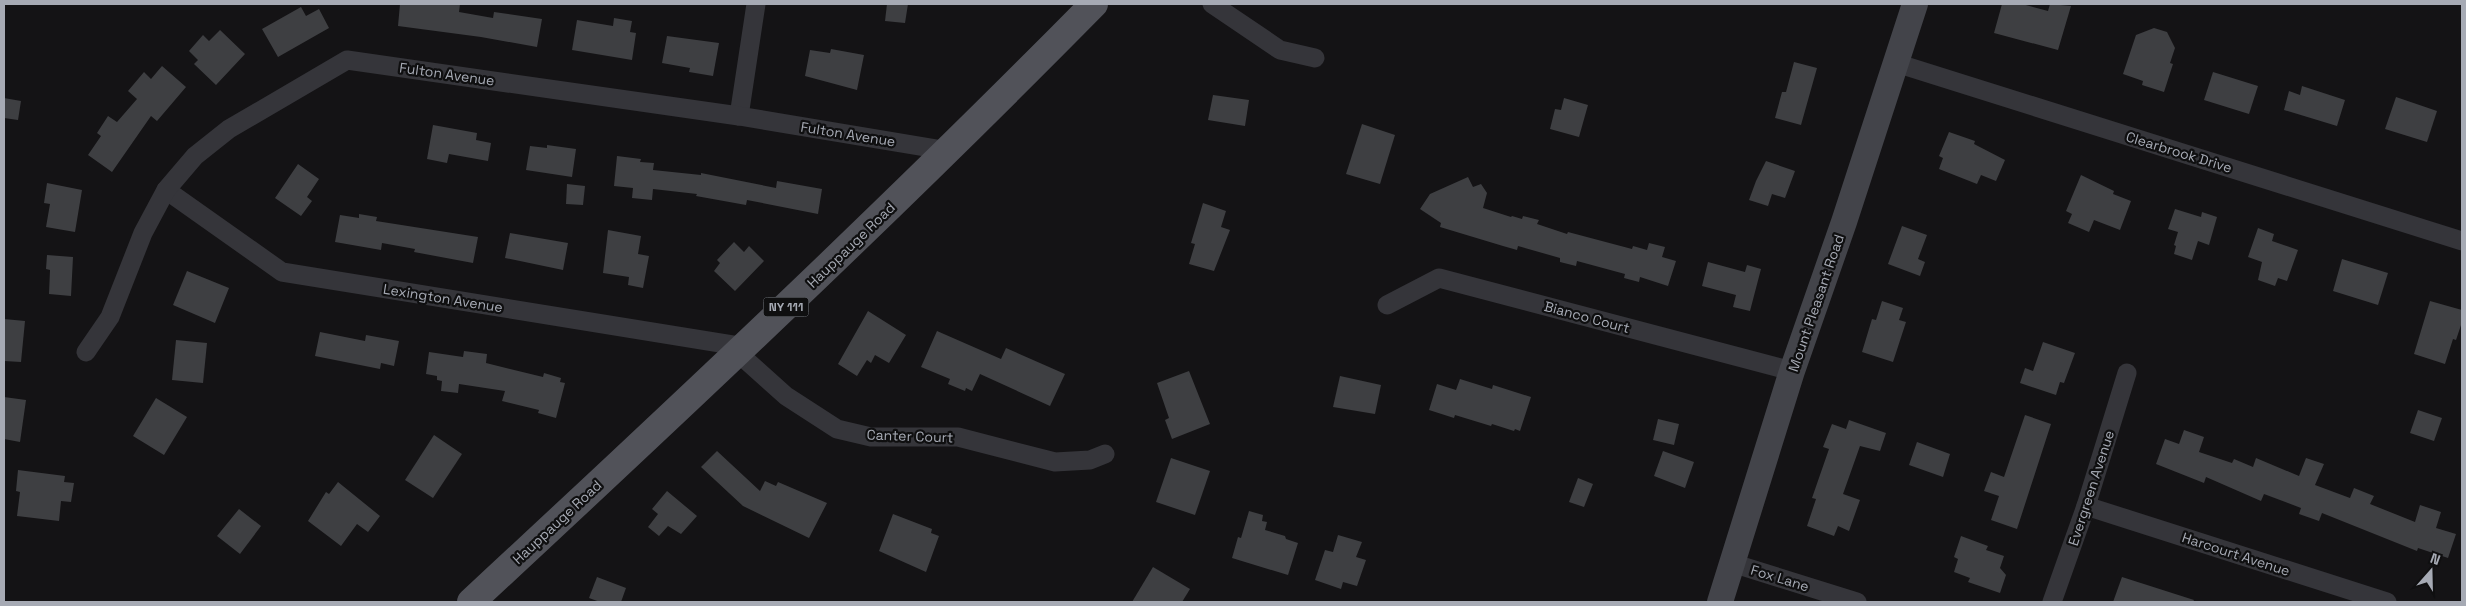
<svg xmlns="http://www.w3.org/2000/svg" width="2466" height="606" viewBox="0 0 2466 606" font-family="'Space Grotesk',sans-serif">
	<rect width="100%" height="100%" fill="#141315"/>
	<!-- building -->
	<g fill="#3e3f42">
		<path d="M400,4H460L459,12L493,18L494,12L542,19L537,47L481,37L398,26Z"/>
		<path d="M887,4H908L905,23L885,21Z"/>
		<path d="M2002,4H2022L2048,11L2050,4L2071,6L2058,50L1994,33Z"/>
		<path d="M301,7L306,16L319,9L329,28L278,57L262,29Z"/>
		<path d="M614,18L632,21L630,32L636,33L632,60L572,50L577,20L613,26Z"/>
		<path d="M2154,28L2167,32L2175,48L2170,63L2173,64L2164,92L2142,85L2143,81L2123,74L2136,35Z"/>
		<path d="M220,30L245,54L216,85L194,64L198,60L189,51L203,35L209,41Z"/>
		<path d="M667,36L719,43L713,76L689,72L690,68L662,63Z"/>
		<path d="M831,49L864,55L857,90L805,76L810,50L830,53Z"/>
		<path d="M1794,62L1817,68L1801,125L1775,118L1782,92H1786Z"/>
		<path d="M162,66L186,87L157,121L151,116L112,172L88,155L101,136L97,133L108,116L117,122L137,99L128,91L144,72L151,79Z"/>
		<path d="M2213,72L2258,86L2249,114L2204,100Z"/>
		<path d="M2302,86L2345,100L2337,126L2284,110L2289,91L2300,95Z"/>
		<path d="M1213,95L1249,100L1245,126L1208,120Z"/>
		<path d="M2396,97L2437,111L2427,142L2385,129Z"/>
		<path d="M4,98L21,101L18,120L4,118Z"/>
		<path d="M1564,98L1588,105L1579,137L1550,129L1555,109L1561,110Z"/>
		<path d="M1362,124L1395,135L1380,184L1346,174Z"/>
		<path d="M433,125L477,133L476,140L491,143L488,161L449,154L447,163L427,159Z"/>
		<path d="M1949,132L1975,141L1974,144L2005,160L1996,181L1981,175L1977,184L1939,169L1943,158L1939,156Z"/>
		<path d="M547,145L576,149L572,177L526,170L530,146L547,148Z"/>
		<path d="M617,156L641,159L640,162L654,163L653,170L701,175V173L776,188L777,181L822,189L818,214L747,200L746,205L696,196L697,194L653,189L652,200L632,198L633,188L614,186Z"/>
		<path d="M1766,161L1795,171L1785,198L1772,194L1768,206L1749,200L1756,181Z"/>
		<path d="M298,164L319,179L307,197L312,201L301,216L275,198Z"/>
		<path d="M2081,175L2114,191L2113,194L2131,201L2120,230L2094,220L2089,232L2068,223L2072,214L2066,211Z"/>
		<path d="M1468,177L1473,187L1481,184L1487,193L1483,208L1511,217L1512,216L1522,219L1523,216L1539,220L1537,224L1567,234L1568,232L1632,249L1633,246L1647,250L1649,243L1665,247L1662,257L1676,261L1668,286L1640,277L1639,282L1624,278L1625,274L1577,261L1576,266L1560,262V258L1518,246L1517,250L1503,246L1440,227L1441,223L1420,209L1430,194Z"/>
		<path d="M47,183L82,190L75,232L46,227L50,204L44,203Z"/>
		<path d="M567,184L585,186L583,205L566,204Z"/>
		<path d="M1203,203L1226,211L1221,227L1230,230L1214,271L1189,264L1195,244L1191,243Z"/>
		<path d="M2175,209L2201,217L2202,212L2217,217L2209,245L2198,241L2192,260L2174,254L2176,246L2174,245L2178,232L2168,229Z"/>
		<path d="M359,214L377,217L376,221L478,237L473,263L414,252L415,249L382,243L381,250L335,242L340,215L359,218Z"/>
		<path d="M1902,226L1927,235L1918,259L1925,262L1920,276L1888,264Z"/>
		<path d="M2258,228L2274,234L2272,241L2298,250L2287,281L2278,278L2275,286L2258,280L2262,262L2248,257Z"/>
		<path d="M608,230L641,236L638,254L649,256L643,288L628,285L629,277L603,273Z"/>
		<path d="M510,233L568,243L563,270L505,258Z"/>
		<path d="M734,242L744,252L749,246L764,261L735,291L714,271L720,263L717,260Z"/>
		<path d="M47,255L73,257L71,296L49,294L50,270L46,269Z"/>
		<path d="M2342,259L2388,273L2378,305L2333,291Z"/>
		<path d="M1708,262L1745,272L1747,265L1761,269L1750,311L1733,307L1736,295L1702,286Z"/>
		<path d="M187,271L229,288L215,323L173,305Z"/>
		<path d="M1882,301L1903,308L1899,320L1906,322L1893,362L1862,352L1872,319L1876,320Z"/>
		<path d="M2430,301L2462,310V322L2456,340L2453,339L2445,364L2414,354Z"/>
		<path d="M868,311L906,335L889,363L875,355L871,363L867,360L857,376L838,364Z"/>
		<path d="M4,319L25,321L21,362L4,361Z"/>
		<path d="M937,331L1001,359L1006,348L1065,374L1050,406L980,374L972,391L966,388L965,391L948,384L950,379L921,367Z"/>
		<path d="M320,332L365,341L366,335L399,341L394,366L381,363L380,369L315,356Z"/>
		<path d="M176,340L207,343L203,383L172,380Z"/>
		<path d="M2043,342L2075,353L2064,383L2060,382L2056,395L2020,383L2025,368L2033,371Z"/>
		<path d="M464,351L487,354L486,363L543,377L544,373L561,378L560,382L565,383L556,418L538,413L539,410L502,401L505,391L459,384L458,393L441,391L442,381L437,380V376L426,374L429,352L463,357Z"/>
		<path d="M1189,371L1210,424L1172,439L1165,420L1169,418L1157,383Z"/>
		<path d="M1340,376L1381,385L1375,414L1333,407Z"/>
		<path d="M1460,379L1492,389L1493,385L1531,397L1520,431L1515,429L1514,431L1492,424L1491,426L1455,415L1454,418L1429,410L1437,384L1456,390Z"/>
		<path d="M4,397L26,400L20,442L4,439Z"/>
		<path d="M156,398L187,417L164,455L133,436Z"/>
		<path d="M2418,410L2442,418L2434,441L2410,433Z"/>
		<path d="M2025,415L2051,424L2017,529L1991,520L1999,496L1984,491L1991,472L2004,477Z"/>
		<path d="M1658,419L1679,424L1674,445L1653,440Z"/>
		<path d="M1849,420L1886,433L1880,451L1860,446L1843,494L1860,500L1849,531L1838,526L1834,536L1807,526L1816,499L1812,498L1829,449L1823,447L1832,424L1846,429Z"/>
		<path d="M2184,430L2204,437L2199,452L2232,463L2234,459L2253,467L2256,458L2299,476L2306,458L2324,464L2315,485L2350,498L2354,488L2374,496L2370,504L2415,522L2420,505L2441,512L2436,528L2456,534L2448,558L2418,548L2417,551L2322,513L2319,521L2299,514L2301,508L2264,494L2261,501L2206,477L2204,483L2156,464L2165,439L2179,444Z"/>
		<path d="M434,435L462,454L433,498L405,480Z"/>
		<path d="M1917,442L1950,454L1943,477L1909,465Z"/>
		<path d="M717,451L760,491L765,481L776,486L778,482L827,503L809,538L743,506L701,467Z"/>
		<path d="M1663,451L1694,462L1685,488L1654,476Z"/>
		<path d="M1171,458L1210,471L1195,515L1156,502Z"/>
		<path d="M18,470L65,476L64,482L74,483L71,502L61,501L59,521L17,516L20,492L16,491Z"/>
		<path d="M1578,478L1593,484L1584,507L1569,502Z"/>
		<path d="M338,482L380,516L368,532L357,524L341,546L308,521L326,492L329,494Z"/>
		<path d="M667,491L697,516L681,534L668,526L659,536L648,527L658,514L652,509Z"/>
		<path d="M239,509L261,526L240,554L217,536Z"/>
		<path d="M1249,511L1263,515L1262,521L1267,522L1265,530L1285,536L1286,539L1298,543L1288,575L1232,558L1238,537L1241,538Z"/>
		<path d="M893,514L932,529L931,533L939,536L926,572L879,551Z"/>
		<path d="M1338,535L1362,542L1356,557L1366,560L1357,586L1343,582L1341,589L1315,580L1325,550L1333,552Z"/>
		<path d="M1961,536L1988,546L1986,550L2004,556L2000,568L2006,575L2000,593L1968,582L1970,578L1954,572L1958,559L1954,557Z"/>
		<path d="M1153,567L1190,589L1182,602H1132Z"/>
		<path d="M597,577L626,588L621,602H600L589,598Z"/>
		<path d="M2122,577L2194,600L2193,602H2113Z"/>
	</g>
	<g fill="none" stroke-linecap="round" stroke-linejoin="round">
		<!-- street -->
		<g stroke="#35353a" stroke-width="19">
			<path d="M1212,4L1280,50L1315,58"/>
			<path d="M1896,63L2462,241"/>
			<path d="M739,116L756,4"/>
			<path d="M166,190L282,272L745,347"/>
			<path d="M1387,305L1439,278L1792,371"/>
			<path d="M86,352L110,317L143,233L166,190L195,156L229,129L347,60L739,116L949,151"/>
			<path d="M738,353L786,396L837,429L871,437H958L1055,462L1090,460L1105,454"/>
			<path d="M2086,506L2387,602"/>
			<path d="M1732,563L1857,602"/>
			<path d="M2052,602L2086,506L2127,373"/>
		</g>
		<!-- secondary -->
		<path stroke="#43444a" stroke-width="26" d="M1720,602L1792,371L1844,222L1915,4"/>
		<!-- primary -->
		<path stroke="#515259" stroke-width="28" d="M471,602C682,406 892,209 1094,4"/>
	</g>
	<g text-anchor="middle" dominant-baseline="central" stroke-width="4.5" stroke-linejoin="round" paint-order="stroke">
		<!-- shield labels -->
		<rect fill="#0f0f10" stroke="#797c83" stroke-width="1" x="763.5" y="297.5" width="45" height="19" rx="4"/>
		<g font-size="12" font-weight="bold" fill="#a6aab4">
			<text x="786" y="307">NY 111</text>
		</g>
		<!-- street labels -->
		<g font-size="14" fill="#a6aab4" stroke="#0f0f10">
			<text transform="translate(447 74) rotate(8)">Fulton Avenue</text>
			<text transform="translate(848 134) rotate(9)">Fulton Avenue</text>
			<text transform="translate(2179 152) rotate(17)">Clearbrook Drive</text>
			<text transform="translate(851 245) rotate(-44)">Hauppauge Road</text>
			<text transform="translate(443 298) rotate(9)">Lexington Avenue</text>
			<text transform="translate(1816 303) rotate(-71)">Mount Pleasant Road</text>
			<text transform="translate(1587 317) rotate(15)">Bianco Court</text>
			<text transform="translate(910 436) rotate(2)">Canter Court</text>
			<text transform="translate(2091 488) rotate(-72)">Evergreen Avenue</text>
			<text transform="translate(557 522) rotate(-43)">Hauppauge Road</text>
			<text transform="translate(2236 554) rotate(18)">Harcourt Avenue</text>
			<text transform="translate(1780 578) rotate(17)">Fox Lane</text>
		</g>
	</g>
	<!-- border -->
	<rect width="2466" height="606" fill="none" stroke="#a6aab4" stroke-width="10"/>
	<!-- north arrow -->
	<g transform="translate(2431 571) rotate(20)" stroke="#0f0f10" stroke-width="4" paint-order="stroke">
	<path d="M0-4L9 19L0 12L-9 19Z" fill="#a6aab4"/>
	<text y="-8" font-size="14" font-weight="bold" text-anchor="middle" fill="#a6aab4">N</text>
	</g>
</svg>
